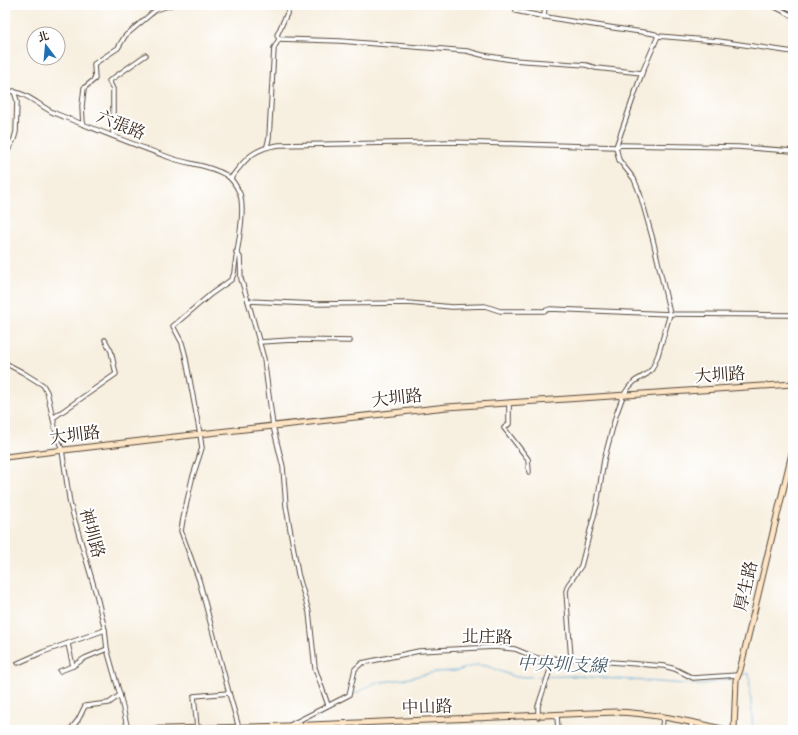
<svg xmlns="http://www.w3.org/2000/svg" width="798" height="735" viewBox="0 0 798 735" font-family="Cardo,'Noto Serif TC',serif">
	<rect width="100%" height="100%" fill="#fff"/>
	<filter id="ink" filterUnits="userSpaceOnUse"><feTurbulence type="fractalNoise" baseFrequency=".025" numOctaves="2"/><feDisplacementMap in="SourceGraphic" scale="8" xChannelSelector="R" yChannelSelector="G"/><feConvolveMatrix kernelMatrix="1 2 1 2 8 2 1 2 1" color-interpolation-filters="sRGB"/></filter>
	<filter id="wash" filterUnits="userSpaceOnUse"><feTurbulence type="fractalNoise" baseFrequency=".012" numOctaves="4" result="noise"/><feDisplacementMap in="SourceGraphic" scale="16" xChannelSelector="R" yChannelSelector="G"/><feGaussianBlur stdDeviation="0.9" result="paint"/><feColorMatrix in="noise" values="0 0 0 0 0 0 0 0 0 0 0 0 0 0 0 0 0 1.4 0 .05"/><feComposite in="paint" operator="in"/></filter>
	<g filter="url(#wash)">
		<rect width="100%" height="100%" fill="#f7efdf"/>
		<g fill="none" stroke-linecap="round" stroke-linejoin="round">
			<!-- stream -->
			<g stroke="#5ca6d4" stroke-width="1">
				<path d="M776,5L793,14"/>
				<path d="M741,675L749,673L753,730"/>
				<path d="M315,720L332,707L374,683L405,679L435,672L456,671L477,665L487,666L515,677L576,676L701,685L734,677"/>
				<path d="M299,730L301,729"/>
			</g>
		</g>
	</g>
	<g filter="url(#ink)">
		<g fill="none" stroke-linecap="round" stroke-linejoin="round">
			<defs>
				<g id="street">
					<path d="M517,5L516,11C562,21 609,27 655,34L658,36L718,41L793,52"/>
					<path d="M771,5L793,16"/>
					<path d="M782,5L793,10"/>
					<path d="M544,17L545,5"/>
					<path d="M279,39L340,41L467,51L482,55L513,60L586,65L596,68L642,73"/>
					<path d="M5,91C24,90 38,105 54,113C93,128 131,144 171,158C188,164 210,165 226,175C233,179 237,187 240,194C246,214 236,252 234,273L232,279L228,282L211,294L173,326L182,343L185,354L200,434L202,448L192,479L183,519L181,531L199,580L229,693L239,728"/>
					<path d="M83,124L82,106L84,88L95,79L94,64L118,48L125,36L151,14L156,10L171,5"/>
					<path d="M113,136V89L109,81L146,55"/>
					<path d="M267,146L269,138L274,48L279,39L277,35L291,5"/>
					<path d="M5,156L14,139L16,132L17,101L14,91"/>
					<path d="M231,178C245,159 254,148 279,145L450,142L616,147L621,145L738,147L793,151"/>
					<path d="M236,252L240,257L241,279L248,301L264,359L273,426L283,467L286,506L298,574L309,612L315,668L328,705"/>
					<path d="M248,301L314,304L408,303L452,307L485,306L500,311H544L550,309L670,314L793,315"/>
					<path d="M260,342L292,340L350,341"/>
					<path d="M5,363L22,372L43,385L47,392L57,436L62,450L70,504L97,597L105,630L107,649L120,695L128,730"/>
					<path d="M509,403V424L504,428L528,459L529,472"/>
					<path d="M53,418L116,374L111,351L105,340"/>
					<path d="M571,659L566,591L568,585L581,566L597,504L604,460L616,415L623,396L629,387L635,381L647,374L652,369L658,355L670,314L653,240L640,194L634,179L619,160L616,147L642,73L658,36"/>
					<path d="M18,663L43,652L105,630"/>
					<path d="M73,666L85,658L107,649"/>
					<path d="M60,671L73,666L68,644"/>
					<path d="M557,716L558,730"/>
					<path d="M538,717V706L554,658"/>
					<path d="M344,724L346,730"/>
					<path d="M290,725L349,695L355,669L362,663L419,651L495,647L515,649L537,658L544,659H571L664,666L675,669L693,678L738,675"/>
					<path d="M197,728L194,696L229,693"/>
					<path d="M70,730L78,720L85,706L109,703L120,695"/>
					<path d="M662,730L663,717"/>
					<path d="M690,730L692,722"/>
				</g>
				<g id="secondary">
					<path d="M5,457L200,434L447,407L793,384"/>
					<path d="M126,730L287,726L615,712C653,713 690,722 727,730"/>
					<path d="M734,730L736,680L740,670L793,449"/>
				</g>
			</defs>
			<!-- street casing -->
			<use href="#street" stroke="#57483b" stroke-width="5.5"/>
			<!-- secondary casing -->
			<use href="#secondary" stroke="#57483b" stroke-width="7"/>
			<!-- street -->
			<use href="#street" stroke="#fff" stroke-width="3.5"/>
			<!-- secondary -->
			<use href="#secondary" stroke="#fde5c5" stroke-width="5"/>
		</g>
	</g>
	<g text-anchor="middle" dominant-baseline="central" stroke-width="4" stroke-linejoin="round" paint-order="stroke">
		<!-- street labels -->
		<g font-size="17" fill="#3b2a1e" stroke="#fff">
			<text transform="translate(121 125) rotate(22)">六張路</text>
			<text transform="translate(720 375) rotate(-4)">大圳路</text>
			<text transform="translate(397 398) rotate(-6)">大圳路</text>
			<text transform="translate(75 435) rotate(-7)">大圳路</text>
			<text transform="translate(92 533) rotate(74)">神圳路</text>
			<text transform="translate(746 586) rotate(-77)">厚生路</text>
			<text transform="translate(487 637) rotate(1)">北庄路</text>
			<text transform="translate(427 707) rotate(-2)">中山路</text>
		</g>
		<!-- water labels -->
		<g font-size="18" font-style="italic" fill="#485c67" stroke="#fff">
			<text transform="translate(562 665) rotate(2)">中央圳支線</text>
		</g>
	</g>
	<!-- margin -->
	<rect width="798" height="735" fill="none" stroke="#fff" stroke-width="20"/>
	<!-- north arrow -->
	<g transform="translate(46 46) rotate(344)"><circle r="19" fill="#ffffff" stroke="#b1aaa5"/>
	<path d="M0-3L7 15L0 10L-7 15Z" fill="#1f6fb2"/>
	<text y="-6" font-size="11" font-weight="bold" text-anchor="middle" fill="#3b2a1e">北</text>
	</g>
</svg>
